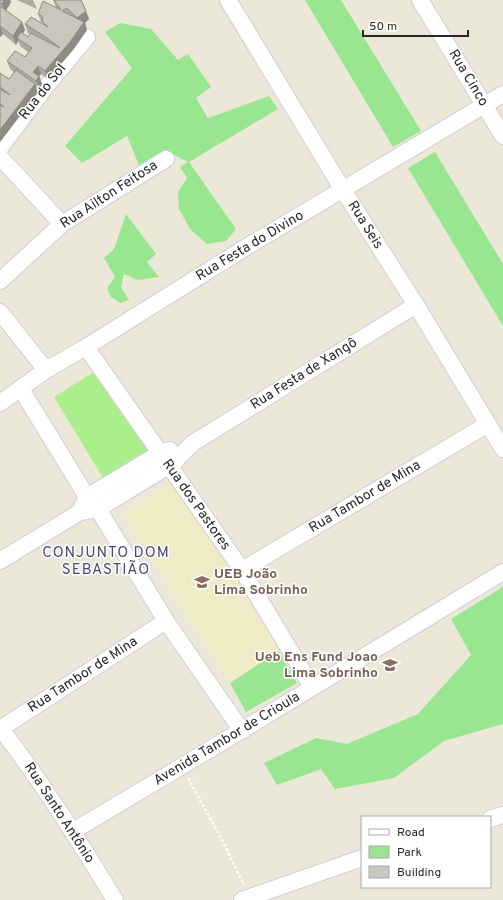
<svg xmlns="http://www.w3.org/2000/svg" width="503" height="900" viewBox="0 0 503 900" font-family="Overpass,sans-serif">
	<rect width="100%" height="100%" fill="#ebe8d7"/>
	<!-- education -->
	<path fill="#efebc5" d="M176,480L279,651L230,683L123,513Z"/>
	<!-- green -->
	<g fill="#98e690">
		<path d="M305,0H341L421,131L393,147Z"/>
		<path d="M120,23L151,29L178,60L188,54L211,87L196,98L208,118L269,96L278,109L189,162L236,229L226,241L207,244L190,229L179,209L178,192L187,178L180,167L188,162L167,151L139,165L127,136L82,163L65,146L132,68L105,32Z"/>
		<path d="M435,152L503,264V326L408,168Z"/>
		<path d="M126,214L156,254L147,262L159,277L138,280L124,274L121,287L129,300L120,303L111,297L107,288L115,277L104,258L114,249Z"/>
		<path d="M503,587V724L444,741L394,778L335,789L321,769L277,785L264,763L316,738L347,744L418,714L471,655L451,619Z"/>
		<path d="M279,651L297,683L246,712L230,683Z"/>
	</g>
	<!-- pitch -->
	<path fill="#abef8a" d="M102,367L155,454L105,481L54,397Z"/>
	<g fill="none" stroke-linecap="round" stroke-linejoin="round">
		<defs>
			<g id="minor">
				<path d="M228,0L343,190L416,305L503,449"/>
				<path d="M420,0L503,136"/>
				<path d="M0,148L44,89L87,37"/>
				<path d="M0,157L62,224"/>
				<path d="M0,281L62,224L166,159"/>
				<path d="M0,312L46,370"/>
				<path d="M86,347L242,570L312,687"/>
				<path d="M21,389L87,497L98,509L166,621L242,731"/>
				<path d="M0,403L46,370L86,347L248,246L503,94"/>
				<path d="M82,507L87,497L160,453L170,450"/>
				<path d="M0,561L80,512L98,509L160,471L169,467L193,443L416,305"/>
				<path d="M242,570L488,424"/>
				<path d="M0,728C43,783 79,841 115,900"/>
				<path d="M0,729L166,621"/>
				<path d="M490,819L503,815"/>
				<path d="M73,831C217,746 360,659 503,572"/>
				<path d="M242,900L362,858"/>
			</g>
		</defs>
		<!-- minor casing -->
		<use href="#minor" stroke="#cecde2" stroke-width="18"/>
		<!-- path -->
		<path stroke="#fff" stroke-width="2.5" stroke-dasharray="3 2" stroke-linecap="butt" d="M188,778L222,840L244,885"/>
		<!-- minor -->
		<use href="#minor" stroke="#fff" stroke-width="16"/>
	</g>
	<!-- wall -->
	<g fill="#adaba1">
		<path d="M0,0H10L11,2L6,11L22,22L25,30L23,33L28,37L30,34L28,33L25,24L44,25L43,23L41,22L38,14L56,8L55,5L53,0H81L89,19L85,23L87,30L73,50L48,79L41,74L39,76L42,84L39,89L36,87L38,92L0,142V73L9,79L14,72L10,69L7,61L25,57L28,52L20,46L18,41L16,45L3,34L0,37Z"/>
		<path d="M17,0H33L37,9Z"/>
	</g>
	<!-- shaded-wall -->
	<g fill="#8d8b83">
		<path d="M4,0H10L11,2L5,12L2,4Z"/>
		<path d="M86,11L89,19L85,23L87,30L73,50L48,79L45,71L77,18Z"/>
		<path d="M22,22L25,30L19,39L17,38L18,41L16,45L13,36Z"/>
		<path d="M0,26L3,34L0,37Z"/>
		<path d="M38,66L41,74L36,80L33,72Z"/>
		<path d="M39,76L42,84L39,89L36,81Z"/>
		<path d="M35,84L38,92L0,142V130Z"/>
	</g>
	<!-- building -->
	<g fill="#c9c7bb" stroke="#8d8b83">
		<path d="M0,0H4L2,4L0,3Z"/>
		<path d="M54,0H81L86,11L77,18L67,8L62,11L84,22L70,42L45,71L38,66L33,72L39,76L36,81L7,61L15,51L25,57L32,48L17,38L21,32L28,37L31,33L60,48L47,38L25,24L31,17L48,27L43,22L42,16L38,14L43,1L61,10Z"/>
		<path d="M0,6L22,22L13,36L0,26Z"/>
		<path d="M16,70L35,84L0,130V105L4,107L0,104V89L10,95L0,87V73L9,79Z"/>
	</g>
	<!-- icons -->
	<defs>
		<symbol id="school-bare" viewBox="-9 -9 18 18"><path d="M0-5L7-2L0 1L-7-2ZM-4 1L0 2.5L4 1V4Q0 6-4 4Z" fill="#8d6e63" stroke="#fff" stroke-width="2.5" paint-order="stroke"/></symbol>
	</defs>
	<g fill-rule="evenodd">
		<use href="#school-bare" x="191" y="571" width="22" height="22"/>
		<use href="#school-bare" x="379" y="654" width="22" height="22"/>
	</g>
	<g text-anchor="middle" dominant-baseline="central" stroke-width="3" stroke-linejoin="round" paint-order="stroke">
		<!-- street labels -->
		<g font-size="14" fill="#272727" stroke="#fff">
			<text transform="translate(468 78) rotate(59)">Rua Cinco</text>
			<text transform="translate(43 92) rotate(-52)">Rua do Sol</text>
			<text transform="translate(109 195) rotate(-33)">Rua Ailton Feitosa</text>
			<text transform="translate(365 225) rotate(58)">Rua Seis</text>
			<text transform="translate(250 246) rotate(-31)">Rua Festa do Divino</text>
			<text transform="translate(304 374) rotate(-32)">Rua Festa de Xangô</text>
			<text transform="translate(365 497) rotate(-31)">Rua Tambor de Mina</text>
			<text transform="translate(196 505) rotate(55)">Rua dos Pastores</text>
			<text transform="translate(83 675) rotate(-33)">Rua Tambor de Mina</text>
			<text transform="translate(227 739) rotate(-31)">Avenida Tambor de Crioula</text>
			<text transform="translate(59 813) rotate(57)">Rua Santo Antônio</text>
		</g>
		<!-- education labels -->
		<g font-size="14" font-weight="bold" fill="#785e54" stroke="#fff" text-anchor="start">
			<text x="214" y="574">UEB João<tspan x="214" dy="16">Lima Sobrinho</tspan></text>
			<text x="378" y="657" text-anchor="end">Ueb Ens Fund Joao<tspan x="378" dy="16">Lima Sobrinho</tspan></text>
		</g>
		<!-- neighbourhood labels -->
		<g font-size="15" letter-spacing="1" fill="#49467a" stroke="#fff">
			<text x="106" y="553">CONJUNTO DOM<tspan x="106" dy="17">SEBASTIÃO</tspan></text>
		</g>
	</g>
	<!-- legend -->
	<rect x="361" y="816" width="130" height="72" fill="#ffffff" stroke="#a9a9a9"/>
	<rect x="369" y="829" width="20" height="6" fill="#ffffff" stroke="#a9a9a9"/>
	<text x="397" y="836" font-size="12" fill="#272727">Road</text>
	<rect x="369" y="846" width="20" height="12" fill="#98e690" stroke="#a9a9a9"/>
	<text x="397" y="856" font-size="12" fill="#272727">Park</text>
	<rect x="369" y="866" width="20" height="12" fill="#c9c7bb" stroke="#a9a9a9"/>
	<text x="397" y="876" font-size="12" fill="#272727">Building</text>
	<!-- scale -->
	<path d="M363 30v6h105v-6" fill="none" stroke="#272727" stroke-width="2"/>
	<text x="369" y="30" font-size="12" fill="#272727" stroke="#ffffff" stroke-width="3" paint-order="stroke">50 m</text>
</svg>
